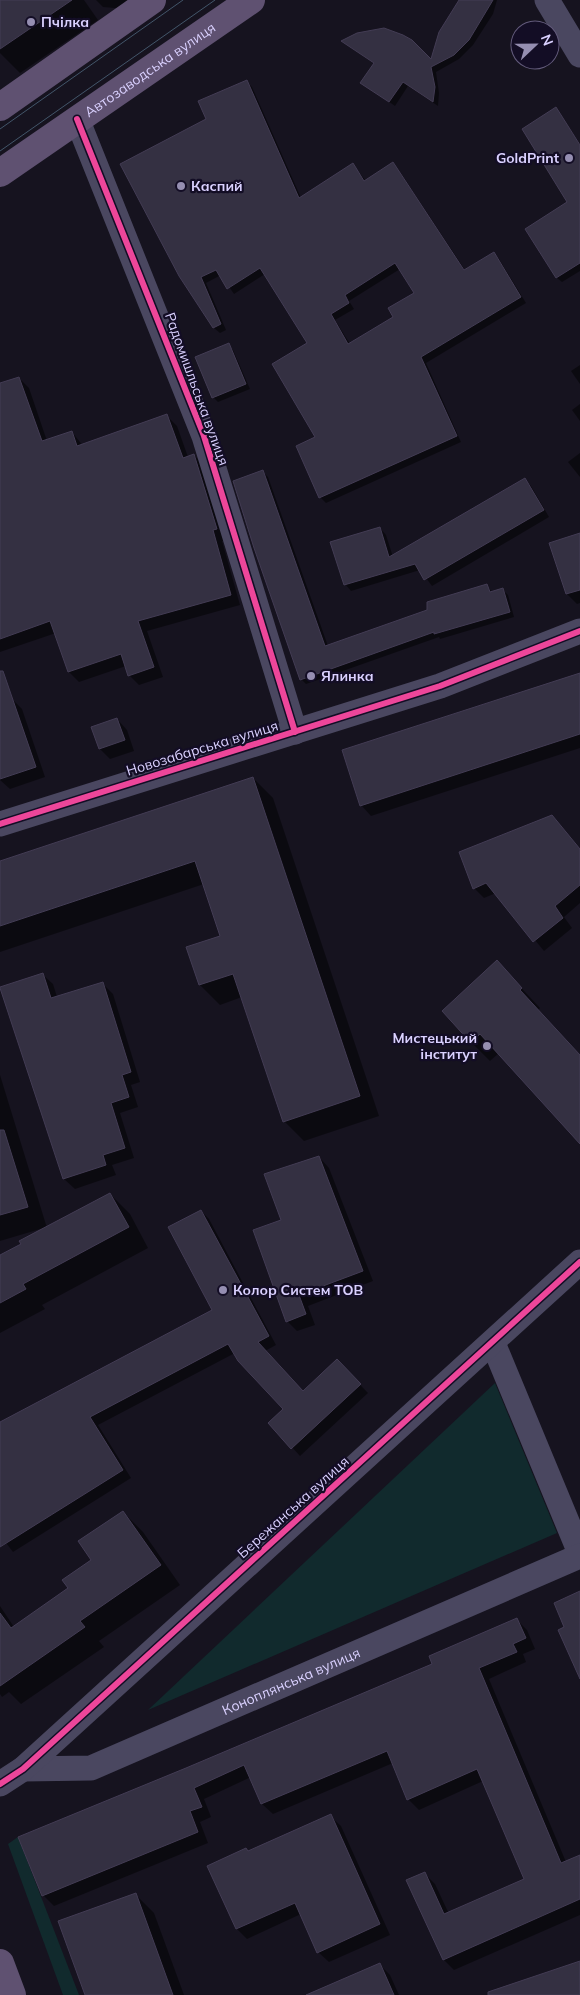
<svg xmlns="http://www.w3.org/2000/svg" width="580" height="1995" viewBox="0 0 580 1995" font-family="Mulish,sans-serif">
	<rect width="100%" height="100%" fill="#16131f"/>
	<!-- green -->
	<g fill="#112a2d">
		<path d="M495,1383L557,1533L148,1710Z"/>
		<path d="M18,1837L79,1995H63L8,1844Z"/>
	</g>
	<!-- shadow -->
	<g fill="#0007" fill-rule="evenodd">
		<path d="M0,0H84L98,20L20,73L0,53Z"/>
		<path d="M96,0H157L138,10L103,7Z"/>
		<path d="M461,0H497L493,14L473,45L459,59L436,72L439,93L438,106L408,86L395,106L362,83L375,64L343,42L431,62Z"/>
		<path d="M246,81L252,87L301,198L353,165L366,181L393,164L398,169L465,270L494,253L499,259L526,303L426,363L461,442L326,503L320,497L298,447L317,438L309,344L265,274L234,294L221,275L206,283L226,330L220,333L214,328L180,275L207,119ZM400,269L416,293L395,317L350,344L335,320L354,309L349,301Z"/>
		<path d="M556,109L580,144V271L562,282L557,278L569,203Z"/>
		<path d="M228,345L233,350L250,389L218,402L213,397Z"/>
		<path d="M580,365V384L571,371Z"/>
		<path d="M19,378L29,388L47,441L72,432L83,446L167,416L177,426L188,457L194,455L204,465L227,539L222,541L240,605L147,631L163,677L139,685L129,675L126,666L79,682L69,672L56,633L0,652V384Z"/>
		<path d="M580,404V421L572,410Z"/>
		<path d="M580,453V477L568,462Z"/>
		<path d="M263,472L268,477L328,646L428,611L487,586L493,593L503,590L508,595L514,617L440,639L439,637L306,684L301,679Z"/>
		<path d="M525,480L531,486L549,517L432,586L420,570L351,591L345,584L380,528L386,535L393,557Z"/>
		<path d="M580,534V603L577,604L567,594Z"/>
		<path d="M580,674V748L371,816L361,805Z"/>
		<path d="M12,699L22,709L45,777L10,789L0,780V703Z"/>
		<path d="M117,719L127,730L134,751L110,759L100,749Z"/>
		<path d="M253,778L273,798L379,1116L304,1141L284,1121L242,997L220,1005L200,985L221,937L204,884L0,952V863Z"/>
		<path d="M552,816L580,849V903L564,917L572,928L544,951L496,893L484,898L474,888Z"/>
		<path d="M497,962L540,1008L538,1010L580,1055V1142L499,1053L490,1061L471,1042Z"/>
		<path d="M42,974L53,984L57,997L102,983L113,994L140,1082L131,1085L138,1107L120,1113L134,1158L112,1165L116,1175L75,1189L64,1179L1,988Z"/>
		<path d="M0,1075L47,1228L110,1194L130,1214L148,1248L42,1305L45,1309L0,1333V1257L22,1244L47,1227L0,1241Z"/>
		<path d="M319,1157L329,1168L373,1281L308,1306L315,1325L297,1331L287,1321L283,1221Z"/>
		<path d="M201,1211L209,1219L276,1345L265,1351L303,1392L337,1361L368,1393L300,1456L270,1423L285,1409L235,1353L98,1425L131,1478L13,1552L0,1535V1424L214,1310Z"/>
		<path d="M123,1512L143,1532L180,1585L99,1641L104,1647L21,1704L9,1692L2,1697L0,1694V1606L14,1627L69,1588L93,1560Z"/>
		<path d="M517,1620L527,1630L535,1649L523,1654L526,1662L489,1679L566,1862L580,1856V1915L454,1970L444,1960L424,1873L435,1884L449,1914L525,1880L483,1781L419,1810L408,1799L393,1763L273,1814L262,1804L251,1777L204,1799L211,1817L200,1822L208,1843L54,1906L43,1895L186,1769L433,1664Z"/>
		<path d="M330,1816L341,1826L390,1935L329,1962L318,1952L301,1914L247,1939L237,1929L209,1867L248,1852Z"/>
		<path d="M135,1894L154,1913L184,1995H87Z"/>
		<path d="M380,1965L390,1975L399,1995H310Z"/>
	</g>
	<!-- building -->
	<g fill="#343042" stroke="#433c54" fill-rule="evenodd">
		<path d="M0,0H72L0,49Z"/>
		<path d="M459,0H493L469,40L454,55L431,67L435,87L433,102L403,82L389,102L360,83L374,63L341,41L357,33L384,28L403,35L412,40L431,59L439,32Z"/>
		<path d="M247,80L299,198L353,163L364,181L393,162L464,270L494,252L521,297L421,357L457,436L319,498L296,446L315,437L272,364L307,343L260,268L227,289L216,270L201,277L221,324L213,328L179,276L120,164L206,119L198,101ZM395,263L414,293L388,308L393,317L348,344L331,314L349,303L345,295Z"/>
		<path d="M556,107L580,145V263L556,278L525,229L567,202L522,129Z"/>
		<path d="M229,343L246,384L212,398L195,357Z"/>
		<path d="M19,377L42,441L72,431L77,446L167,414L183,458L194,454L217,529L213,530L231,595L138,621L154,667L128,676L121,654L68,672L50,621L0,639V383Z"/>
		<path d="M263,470L325,646L427,610V602L487,584L490,592L503,588L510,612L434,634V632L300,680L254,548L233,481Z"/>
		<path d="M525,478L544,510L424,580L415,564L344,585L330,542L380,527L389,557Z"/>
		<path d="M580,533V590L566,594L549,543Z"/>
		<path d="M0,671H3L36,767L0,779Z"/>
		<path d="M580,673V734L360,806L342,750Z"/>
		<path d="M117,718L125,740L99,749L91,727Z"/>
		<path d="M253,777L360,1096L283,1122L233,974L199,985L186,947L220,936L195,861L0,926V861Z"/>
		<path d="M552,815L580,849V885L555,906L563,918L533,942L486,883L473,889L459,852Z"/>
		<path d="M497,960L522,988L520,990L580,1055V1144L480,1034L471,1043L442,1011Z"/>
		<path d="M43,973L51,998L103,982L131,1072L122,1075L129,1097L111,1103L125,1148L103,1155L106,1165L63,1179L0,988V987Z"/>
		<path d="M0,1130H4L28,1207L0,1215Z"/>
		<path d="M319,1156L363,1271L299,1295L306,1314L286,1322L253,1230L281,1220L264,1174Z"/>
		<path d="M110,1193L129,1227L23,1284L26,1289L0,1303V1255L21,1244L19,1241Z"/>
		<path d="M201,1210L269,1336L258,1342L303,1391L337,1359L361,1384L291,1449L268,1423L283,1409L238,1361L228,1344L90,1417L123,1470L0,1547V1422L212,1310L168,1227Z"/>
		<path d="M123,1511L161,1565L80,1621L85,1627L0,1686V1613L11,1628L68,1588L62,1580L91,1560L78,1541Z"/>
		<path d="M580,1591V1679L558,1630L564,1627L554,1603Z"/>
		<path d="M517,1618L526,1638L513,1644L517,1652L479,1668L561,1863L580,1855V1899L443,1960L406,1880L425,1872L444,1914L524,1879L477,1769L407,1800L387,1751L261,1804L244,1765L194,1788L202,1807L190,1811L198,1832L42,1896L18,1837L186,1768L432,1664L429,1656Z"/>
		<path d="M331,1814L380,1924L317,1953L295,1903L236,1929L207,1866L246,1848L248,1851Z"/>
		<path d="M136,1893L173,1995H85L58,1921Z"/>
		<path d="M580,1961V1995H488V1992Z"/>
		<path d="M380,1963L394,1995H306Z"/>
	</g>
	<g fill="none" stroke-linecap="round" stroke-linejoin="round">
		<!-- minor -->
		<g stroke="#4a4760" stroke-width="25">
			<path d="M547,0L580,55"/>
			<path d="M77,119L204,436L295,732"/>
			<path d="M0,824L440,686L580,631"/>
			<path d="M493,1343L580,1553"/>
			<path id="s1" d="M23,1769L91,1768L580,1556"/>
			<path d="M0,1784L23,1769L580,1262"/>
		</g>
		<!-- major -->
		<g stroke="#5f5171" stroke-width="28">
			<path d="M0,107L152,0"/>
			<path id="s2" d="M0,173L251,0"/>
			<path d="M0,1963L12,1995"/>
		</g>
		<!-- tram -->
		<g stroke="#43566a" stroke-width="1">
			<path d="M0,129L183,0"/>
			<path d="M0,151L215,0"/>
		</g>
		<defs>
			<g id="cycleway">
				<path d="M77,119L204,436L295,732"/>
				<path d="M0,824L440,686L580,631"/>
				<path d="M0,1784L23,1769L580,1262"/>
			</g>
		</defs>
		<!-- cycleway casing -->
		<use href="#cycleway" stroke="#130d25" stroke-width="9"/>
		<!-- cycleway -->
		<use href="#cycleway" stroke="#ed469a" stroke-width="6"/>
	</g>
	<!-- markers -->
	<g fill="#958eb1" stroke="#130d25" stroke-width="2">
		<circle cx="31" cy="22" r="5"/>
		<circle cx="569" cy="158" r="5"/>
		<circle cx="181" cy="186" r="5"/>
		<circle cx="311" cy="676" r="5"/>
		<circle cx="487" cy="1046" r="5"/>
		<circle cx="223" cy="1290" r="5"/>
	</g>
	<g text-anchor="middle" dominant-baseline="central" stroke-width="4.5" stroke-linejoin="round" paint-order="stroke">
		<!-- poi labels -->
		<g font-size="14" font-weight="bold" fill="#dad1ff" stroke="#130d25" text-anchor="start">
			<text x="41" y="22">Пчілка</text>
			<text x="559" y="158" text-anchor="end">GoldPrint</text>
			<text x="191" y="186">Каспий</text>
			<text x="321" y="676">Ялинка</text>
			<text x="477" y="1038" text-anchor="end">Мистецький<tspan x="477" dy="16">інститут</tspan></text>
			<text x="233" y="1290">Колор Систем ТОВ</text>
		</g>
		<!-- street labels -->
		<g font-size="14" fill="#dad1ff" stroke="#130d25">
			<text stroke="none"><textPath href="#s2" startOffset="182">Автозаводська вулиця</textPath></text>
			<text transform="translate(197 389) rotate(70)">Радомишльська вулиця</text>
			<text transform="translate(202 748) rotate(-17)">Новозабарська вулиця</text>
			<text transform="translate(293 1507) rotate(-42)">Бережанська вулиця</text>
			<text stroke="none"><textPath href="#s1" startOffset="286">Коноплянська вулиця</textPath></text>
		</g>
	</g>
	<!-- north arrow -->
	<g transform="translate(535 45) rotate(68)"><circle r="24" fill="#130d25" stroke="#635b7c"/>
	<path d="M0-4L9 19L0 12L-9 19Z" fill="#958eb1"/>
	<text y="-8" font-size="14" font-weight="bold" text-anchor="middle" fill="#dad1ff">N</text>
	</g>
</svg>
